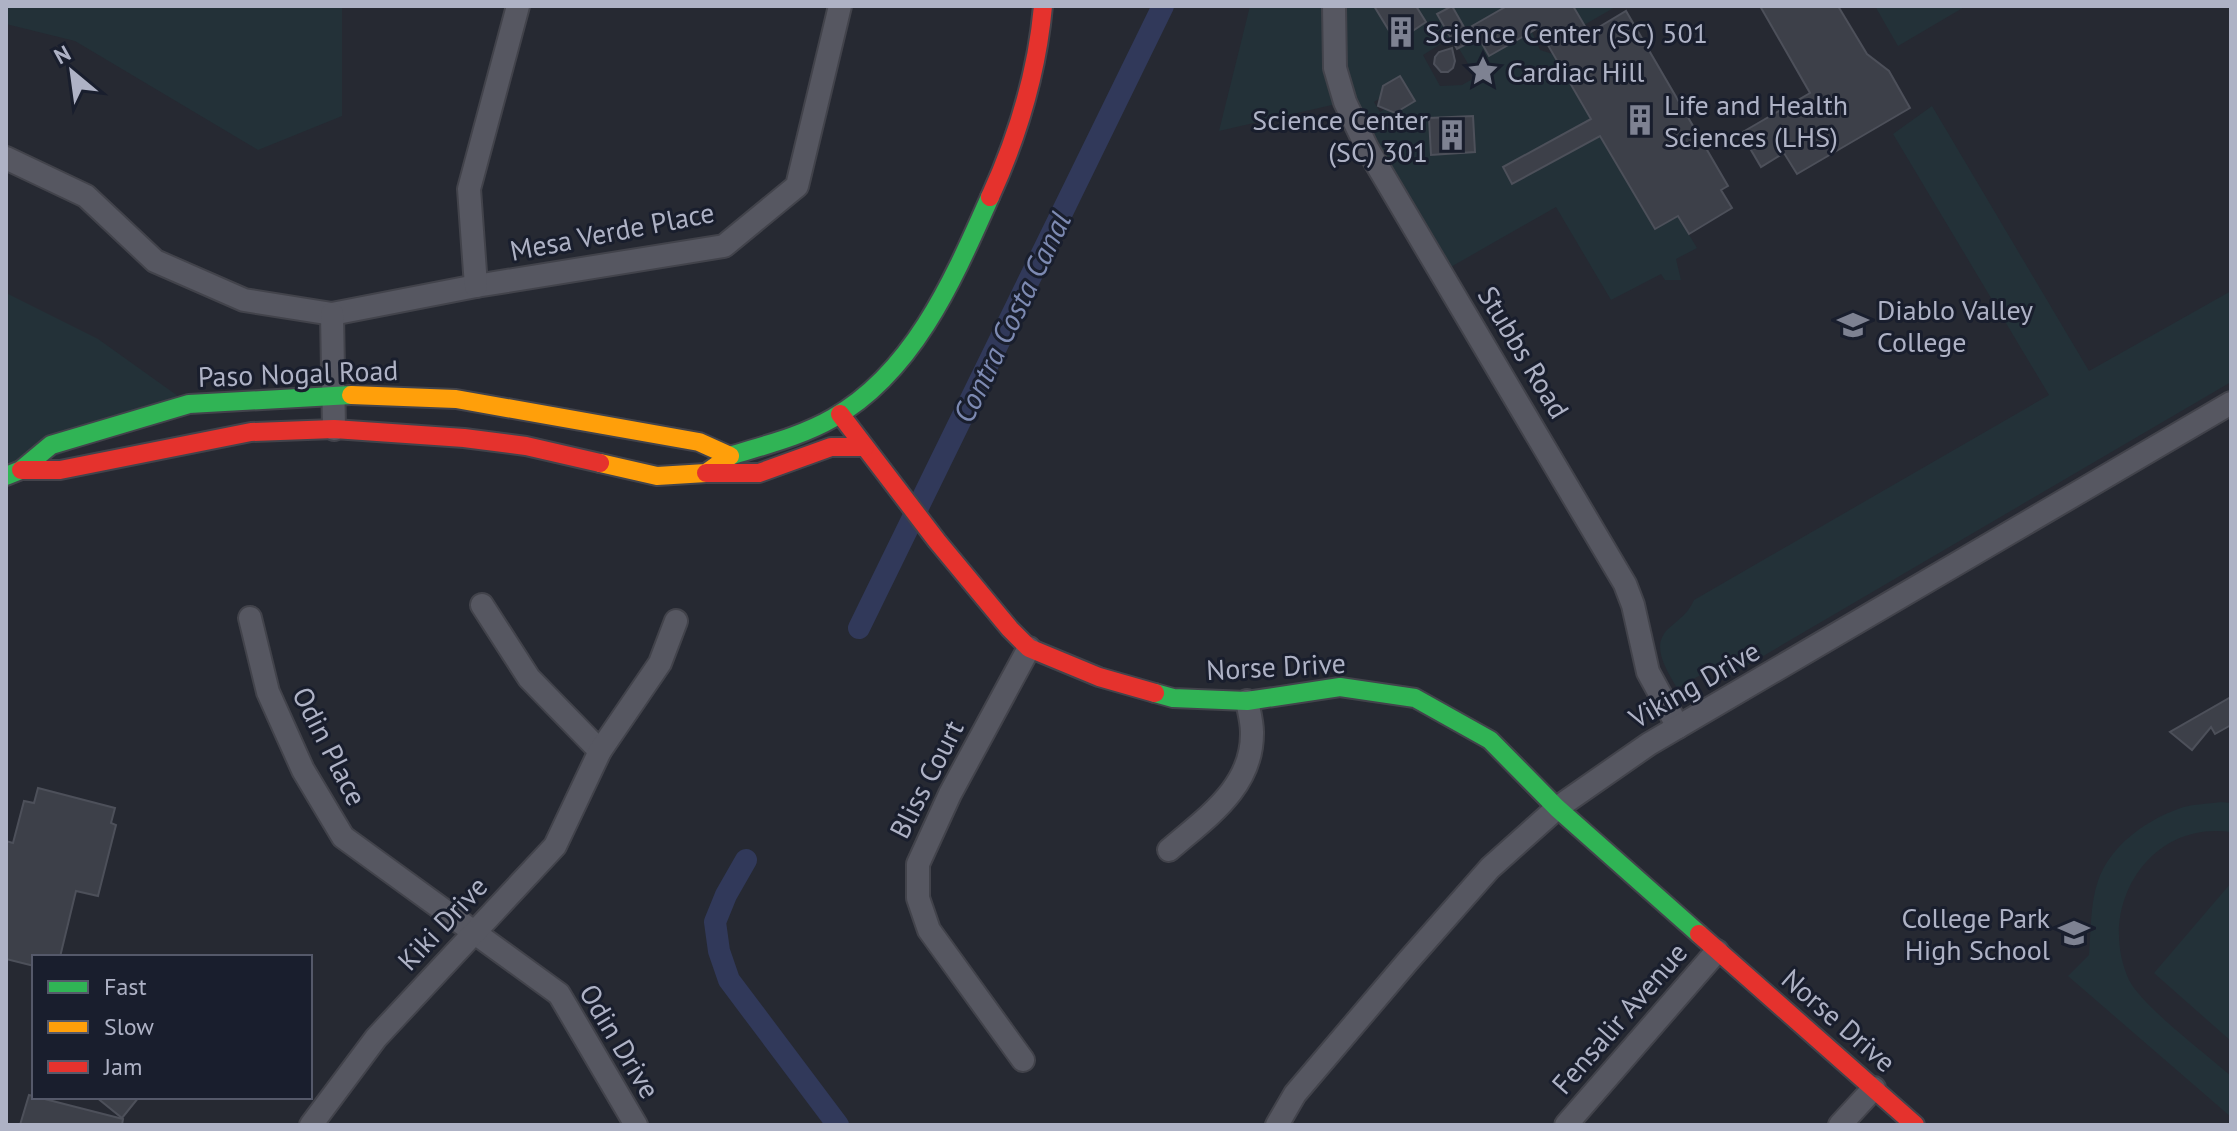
<svg xmlns="http://www.w3.org/2000/svg" width="2237" height="1131" viewBox="0 0 2237 1131" font-family="'PT Sans',sans-serif">
	<rect width="100%" height="100%" fill="#262932"/>
	<!-- green -->
	<g fill="#233138" fill-rule="evenodd">
		<path d="M6,6H342V116L258,150L75,41L6,24Z"/>
		<path d="M1250,6H1383L1377,10L1397,42L1426,22L1416,6H1507L1472,26L1473,29L1468,33L1472,40L1478,37L1489,56L1532,32L1540,50L1553,54L1655,229L1678,216L1697,248L1676,259L1681,280H1665L1661,274L1611,300L1556,207L1442,272L1345,102L1219,131ZM1452,37L1476,77L1462,85L1440,86L1423,55ZM1400,76L1415,100L1396,113L1385,109L1380,112L1374,102L1380,98L1383,86ZM1473,116L1475,152L1431,154L1429,118Z"/>
		<path d="M1573,6H1617L1584,25Z"/>
		<path d="M1875,6H1966L1898,46Z"/>
		<path d="M1932,106L2089,371L2231,291V382L1729,676L1719,665L1677,688C1667,671 1650,646 1668,629C1679,619 1688,614 1694,600L2049,395L1893,134Z"/>
		<path d="M6,293L98,339L189,404L6,476Z"/>
		<path d="M2221,802L2231,803V832C2148,820 2096,908 2129,980C2142,1006 2206,1054 2231,1076V1117L2068,976L2089,955C2091,931 2090,904 2098,881C2110,846 2145,821 2178,809C2191,804 2207,804 2221,802Z"/>
		<path d="M2231,883V1041L2154,973Z"/>
	</g>
	<g fill="none" stroke-linecap="round" stroke-linejoin="round">
		<!-- canal -->
		<g stroke="#31395a" stroke-width="22">
			<path d="M859,628L1163,6"/>
			<path d="M746,860L726,895L715,922L719,951L729,980L838,1125"/>
		</g>
	</g>
	<!-- building -->
	<g fill="#3d4049" stroke="#4d505a" stroke-width="2">
		<path d="M1374,6H1416L1426,22L1396,42Z"/>
		<path d="M1452,6L1472,41L1457,49L1437,14Z"/>
		<path d="M1507,6H1573L1589,33L1626,11L1728,186L1721,190L1732,208L1689,234L1678,216L1655,229L1600,136L1512,184L1503,167L1591,119L1538,28L1489,56L1472,26Z"/>
		<path d="M1760,6H1838L1867,54L1889,71L1910,108L1797,174L1784,153L1761,167L1741,133L1810,93Z"/>
		<path d="M1452,48L1455,61L1453,68L1448,72H1441L1434,64L1435,57L1439,52Z"/>
		<path d="M1400,76L1415,101L1395,113L1378,106L1383,86Z"/>
		<path d="M1473,116L1475,152L1431,155L1429,118Z"/>
		<path d="M2231,697V725L2215,734L2211,727L2192,750L2170,732Z"/>
		<path d="M38,788L115,808L111,823L116,825L98,896L76,891L60,957H34V966L6,959V841L13,843L24,801L34,803Z"/>
		<path d="M29,1095L123,1119L122,1125H20Z"/>
		<path d="M96,1097H139L122,1118Z"/>
	</g>
	<g fill="none" stroke-linecap="round" stroke-linejoin="round">
		<defs>
			<g id="street">
				<path d="M1334,6L1335,68L1345,102L1367,148L1625,584L1633,605L1648,672L1678,727"/>
				<path d="M6,158L86,196L155,261L244,300L332,314L476,286L724,246L797,186L840,6"/>
				<path d="M476,286L469,189L518,6"/>
				<path d="M332,314L334,429"/>
				<path d="M482,605L529,678L600,751"/>
				<path d="M250,618L268,692L303,770L343,837L559,994L636,1125"/>
				<path d="M1169,850C1207,817 1253,787 1252,732C1252,722 1249,711 1247,701"/>
				<path d="M1023,1060L929,930L918,898V864L950,794L1029,648"/>
				<path d="M311,1125L376,1038L555,846L600,751L660,663L676,621"/>
				<path d="M1277,1125L1295,1094L1408,961L1490,868L1557,808L1649,744L2231,403"/>
				<path d="M1566,1125L1717,951"/>
				<path d="M1840,1125L1874,1088"/>
			</g>
			<g id="fast">
				<path d="M730,456C765,445 802,436 833,418C914,372 954,278 990,197"/>
				<path d="M6,476L21,470L51,445L189,404L351,395"/>
				<path d="M1155,693L1173,698L1247,701L1340,687L1415,698L1490,740L1557,808L1699,934"/>
			</g>
			<path id="slow" d="M351,395L456,399L699,442L730,456L706,473L657,476L600,463"/>
			<g id="jam">
				<path d="M990,197C1018,136 1037,73 1043,6"/>
				<path d="M840,414L937,541L1010,629L1029,648L1099,677L1155,693"/>
				<path d="M21,470H60L251,432L334,429L464,438L526,446L600,463"/>
				<path d="M706,473H759L831,447H865"/>
				<path d="M1699,934L1915,1125"/>
			</g>
		</defs>
		<!-- street casing -->
		<use href="#street" stroke="#42434b" stroke-width="26"/>
		<!-- fast casing -->
		<use href="#fast" stroke="#42434b" stroke-width="22"/>
		<!-- slow casing -->
		<use href="#slow" stroke="#42434b" stroke-width="22"/>
		<!-- jam casing -->
		<use href="#jam" stroke="#42434b" stroke-width="22"/>
		<!-- street -->
		<use href="#street" stroke="#565761" stroke-width="22"/>
		<!-- fast -->
		<use href="#fast" stroke="#30b455" stroke-width="18"/>
		<!-- slow -->
		<use href="#slow" stroke="#ff9f0a" stroke-width="18"/>
		<!-- jam -->
		<use href="#jam" stroke="#e5322d" stroke-width="18"/>
	</g>
	<!-- icons -->
	<defs>
		<symbol id="building-bare" viewBox="-9 -9 18 18"><path d="M-4-6H4V6H1V3H-1V6H-4ZM-2.5-4.3h1.7v1.8h-1.7ZM.8-4.3h1.7v1.8H.8ZM-2.5-1h1.7V.8h-1.7ZM.8-1h1.7V.8H.8Z" fill="#7e8292" stroke="#191e2d" stroke-width="2.5" paint-order="stroke"/></symbol>
		<symbol id="sight-bare" viewBox="-9 -9 18 18"><path d="M0-6L1.8-2.2L6-1.7L2.9 1.2L3.7 5.4L0 3.3L-3.7 5.4L-2.9 1.2L-6-1.7L-1.8-2.2Z" fill="#7e8292" stroke="#191e2d" stroke-width="2.5" paint-order="stroke"/></symbol>
		<symbol id="university-bare" viewBox="-9 -9 18 18"><path d="M0-5L7-2L0 1L-7-2ZM-4 1L0 2.5L4 1V4Q0 6-4 4Z" fill="#7e8292" stroke="#191e2d" stroke-width="2.5" paint-order="stroke"/></symbol>
		<symbol id="school-bare" viewBox="-9 -9 18 18"><path d="M0-5L7-2L0 1L-7-2ZM-4 1L0 2.5L4 1V4Q0 6-4 4Z" fill="#7e8292" stroke="#191e2d" stroke-width="2.5" paint-order="stroke"/></symbol>
	</defs>
	<g fill-rule="evenodd">
		<use href="#building-bare" x="1379" y="10" width="44" height="44"/>
		<use href="#sight-bare" x="1461" y="49" width="44" height="44"/>
		<use href="#building-bare" x="1618" y="98" width="44" height="44"/>
		<use href="#building-bare" x="1430" y="113" width="44" height="44"/>
		<use href="#university-bare" x="1831" y="303" width="44" height="44"/>
		<use href="#school-bare" x="2052" y="911" width="44" height="44"/>
	</g>
	<g text-anchor="middle" dominant-baseline="central" stroke-width="6" stroke-linejoin="round" paint-order="stroke">
		<!-- poi labels -->
		<g font-size="28" fill="#aeb2c5" stroke="#191e2d" text-anchor="start">
			<text x="1425" y="32">Science Center (SC) 501</text>
			<text x="1507" y="71">Cardiac Hill</text>
			<text x="1664" y="104">Life and Health<tspan x="1664" dy="32">Sciences (LHS)</tspan></text>
			<text x="1428" y="119" text-anchor="end">Science Center<tspan x="1428" dy="32">(SC) 301</tspan></text>
			<text x="1877" y="309">Diablo Valley<tspan x="1877" dy="32">College</tspan></text>
			<text x="2050" y="917" text-anchor="end">College Park<tspan x="2050" dy="32">High School</tspan></text>
		</g>
		<!-- street labels -->
		<g font-size="28" fill="#aeb2c5" stroke="#191e2d">
			<text transform="translate(612 231) rotate(-11)">Mesa Verde Place</text>
			<text transform="translate(1524 352) rotate(59)">Stubbs Road</text>
			<text transform="translate(298 373) rotate(-2)">Paso Nogal Road</text>
			<text transform="translate(1276 666) rotate(-3)">Norse Drive</text>
			<text transform="translate(1694 684) rotate(-30)">Viking Drive</text>
			<text transform="translate(330 746) rotate(63)">Odin Place</text>
			<text transform="translate(926 779) rotate(-63)">Bliss Court</text>
			<text transform="translate(442 923) rotate(-47)">Kiki Drive</text>
			<text transform="translate(1619 1018) rotate(-49)">Fensalir Avenue</text>
			<text transform="translate(1839 1020) rotate(41)">Norse Drive</text>
			<text transform="translate(620 1041) rotate(59)">Odin Drive</text>
		</g>
		<!-- water labels -->
		<g font-size="30" font-style="italic" fill="#7d8ab2" stroke="#191e2d">
			<text transform="translate(1011 317) rotate(-64)">Contra Costa Canal</text>
		</g>
	</g>
	<!-- border -->
	<rect width="2237" height="1131" fill="none" stroke="#aeb2c5" stroke-width="16"/>
	<!-- legend -->
	<rect x="32" y="955" width="280" height="144" fill="#191e2d" stroke="#55596a" stroke-width="2"/>
	<rect x="48" y="981" width="40" height="12" fill="#30b455" stroke="#55596a" stroke-width="2"/>
	<text x="104" y="995" font-size="24" fill="#aeb2c5">Fast</text>
	<rect x="48" y="1021" width="40" height="12" fill="#ff9f0a" stroke="#55596a" stroke-width="2"/>
	<text x="104" y="1035" font-size="24" fill="#aeb2c5">Slow</text>
	<rect x="48" y="1061" width="40" height="12" fill="#e5322d" stroke="#55596a" stroke-width="2"/>
	<text x="104" y="1075" font-size="24" fill="#aeb2c5">Jam</text>
	<!-- north arrow -->
	<g transform="translate(72 72) rotate(331)" stroke="#191e2d" stroke-width="6" paint-order="stroke">
	<path d="M0-6L14 30L0 20L-14 30Z" fill="#aeb2c5"/>
	<text y="-12" font-size="22" font-weight="bold" text-anchor="middle" fill="#aeb2c5">N</text>
	</g>
</svg>
